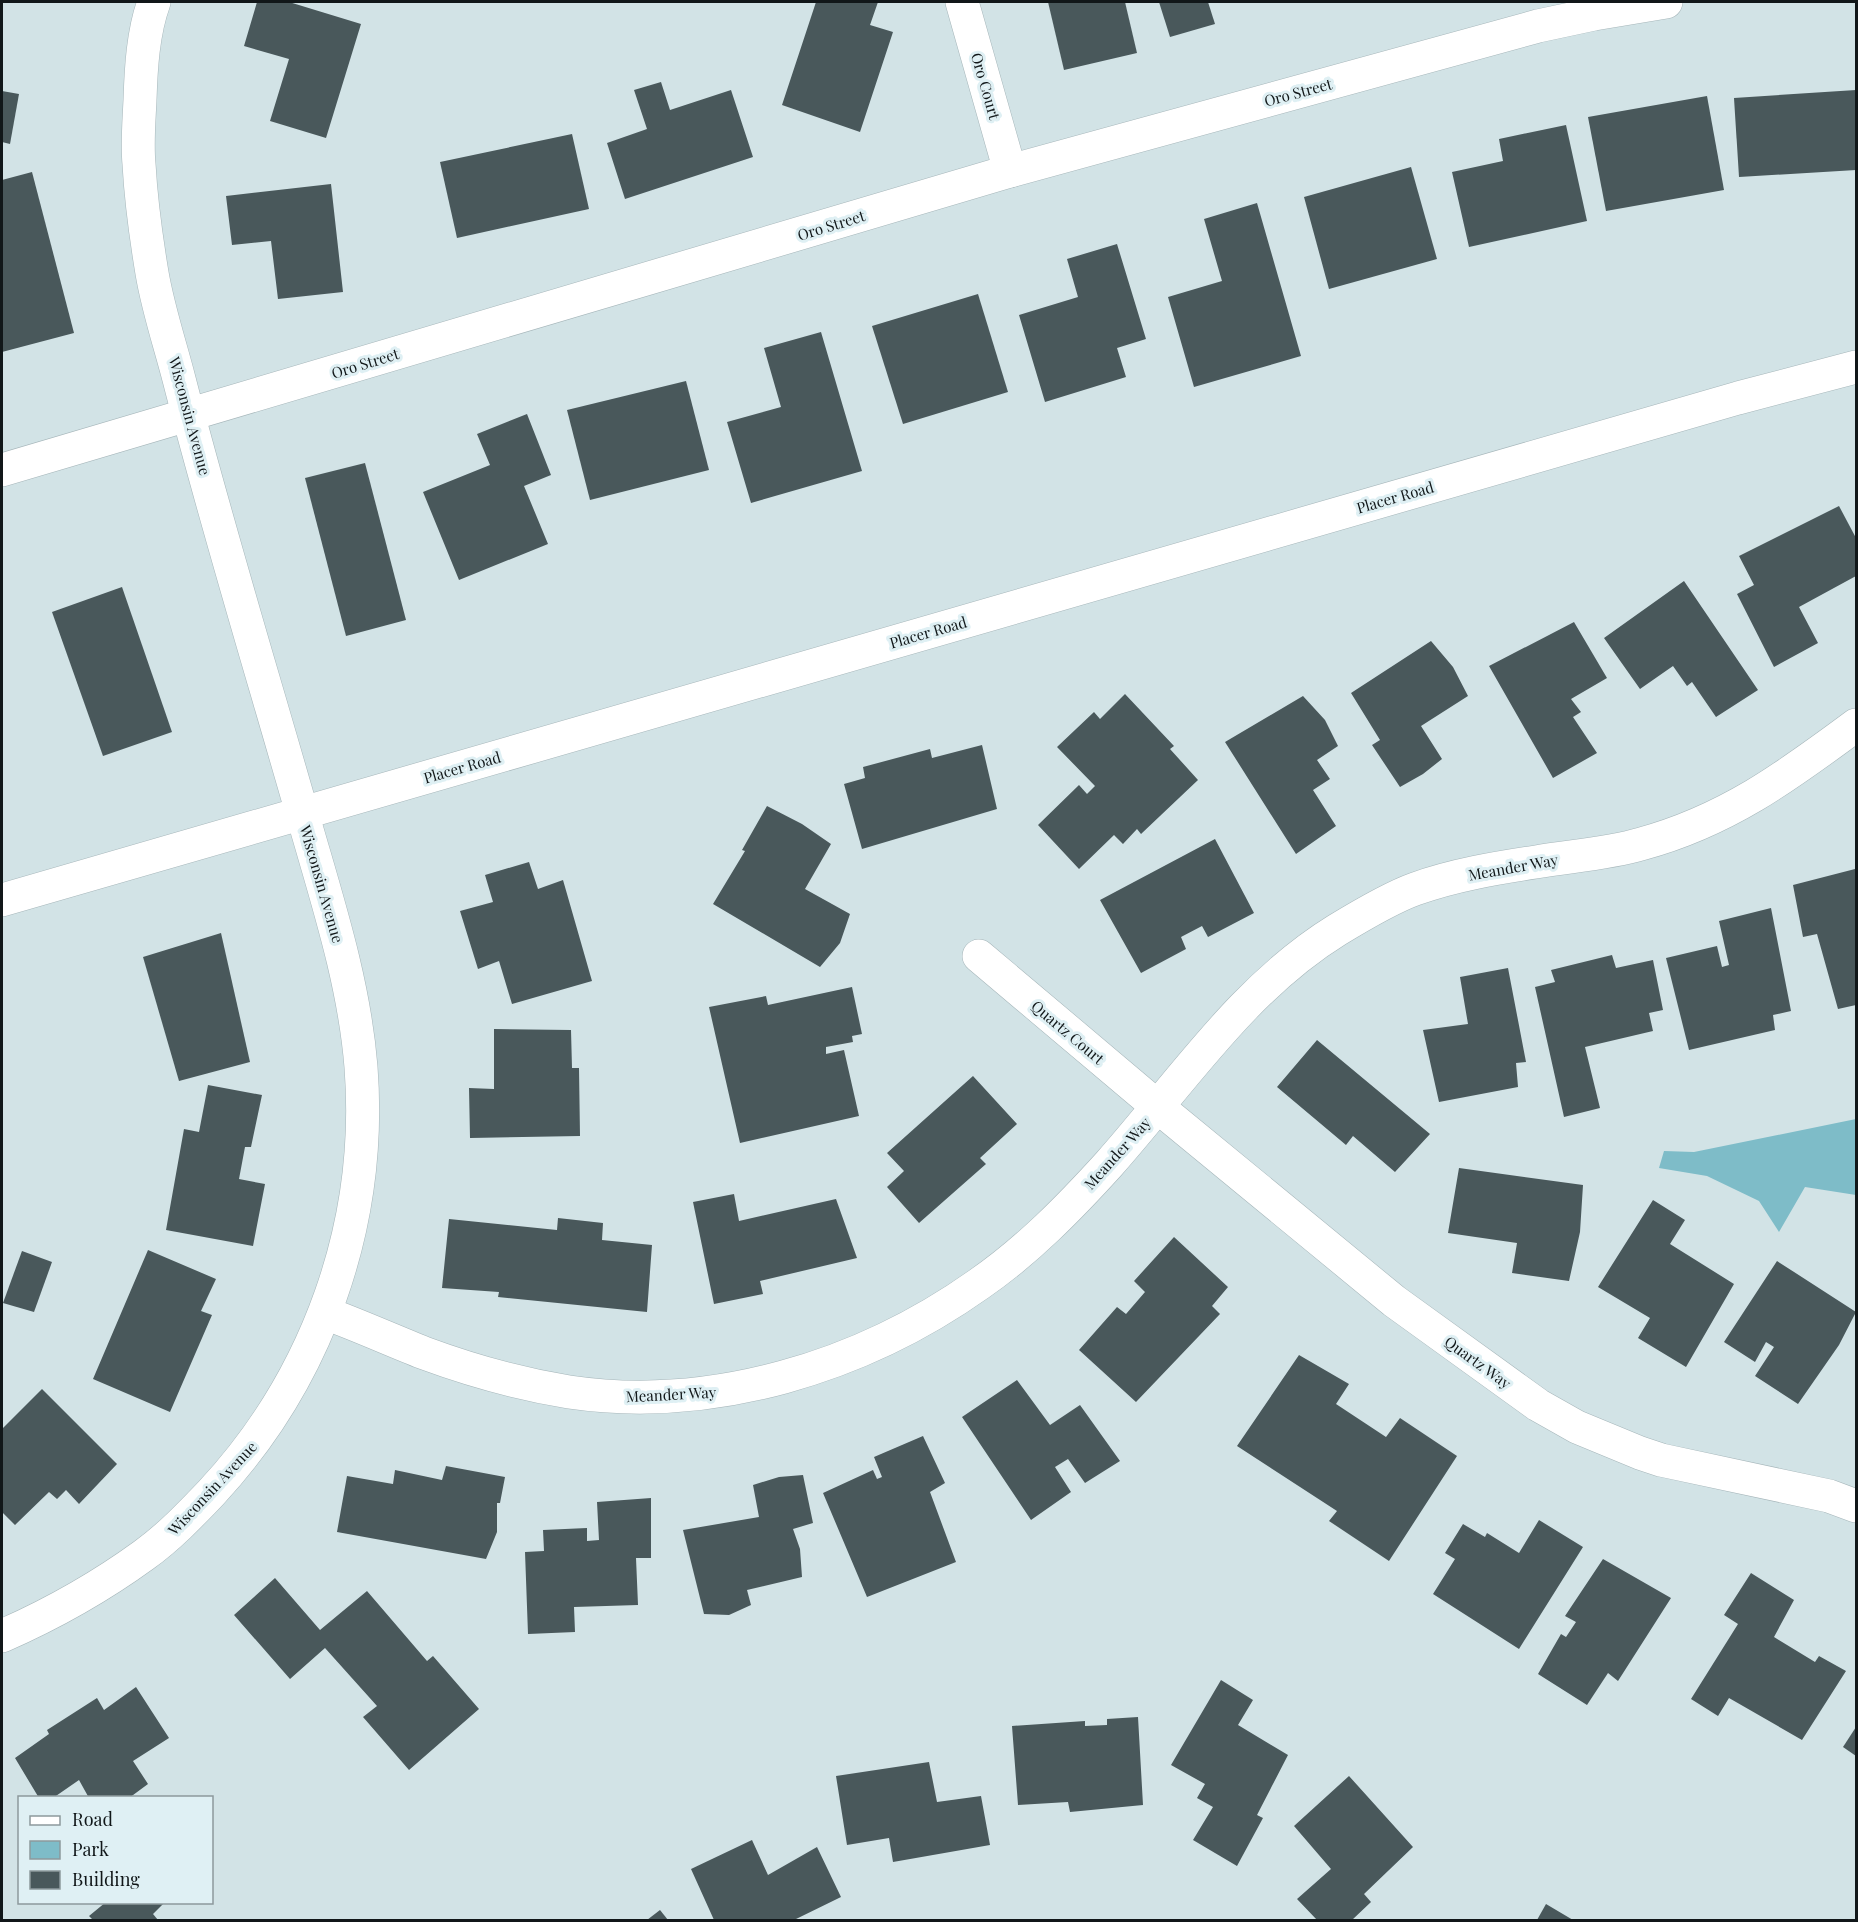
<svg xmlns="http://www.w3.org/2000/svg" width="1858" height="1922" viewBox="0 0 1858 1922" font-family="'Playfair Display',serif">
	<rect width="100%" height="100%" fill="#d2e3e6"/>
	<!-- green -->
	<path fill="#7ebcc8" d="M1856,1119V1195L1805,1187L1779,1232L1759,1201L1707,1176L1659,1168L1664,1151L1694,1152Z"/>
	<!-- building -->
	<g fill="#49585b">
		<path d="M257,2H289L361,24L326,138L270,121L289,59L244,46Z"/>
		<path d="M816,2H878L870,25L893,32L860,132L782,105Z"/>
		<path d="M1048,2H1125L1137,53L1064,70Z"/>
		<path d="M1159,2H1208L1215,24L1170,37Z"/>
		<path d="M661,82L670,110L731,90L753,157L625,199L607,143L647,129L634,90Z"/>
		<path d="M1856,90V170L1739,177L1734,98Z"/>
		<path d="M2,91L19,94L10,144L2,142Z"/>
		<path d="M1707,96L1724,190L1606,211L1588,117Z"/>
		<path d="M1566,125L1587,221L1469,247L1452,172L1503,161L1499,139Z"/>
		<path d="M572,134L589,209L457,238L440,162Z"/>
		<path d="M1411,167L1437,259L1329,289L1304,197Z"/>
		<path d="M32,172L74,333L2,352V180Z"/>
		<path d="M331,184L343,292L278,299L271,241L232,245L226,196Z"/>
		<path d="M1257,203L1301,356L1194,387L1168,297L1222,281L1204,219Z"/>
		<path d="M1117,244L1146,339L1117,348L1126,377L1045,402L1019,315L1078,297L1067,259Z"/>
		<path d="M978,294L1008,392L903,424L872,326Z"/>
		<path d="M821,332L862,471L751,503L727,422L781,407L764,348Z"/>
		<path d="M686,381L709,470L590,500L567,410Z"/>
		<path d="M527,414L551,475L524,486L548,544L459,580L423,492L490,465L477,434Z"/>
		<path d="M365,463L406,620L346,636L305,478Z"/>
		<path d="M1839,506L1856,538V576L1799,607L1818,643L1774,667L1737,594L1754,585L1739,556Z"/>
		<path d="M1684,581L1758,690L1716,717L1692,682L1687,686L1673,666L1640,689L1604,638Z"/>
		<path d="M122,587L172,732L103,756L52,612Z"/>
		<path d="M1574,622L1607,678L1571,699L1581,712L1573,717L1597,753L1553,778L1489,666Z"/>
		<path d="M1431,641L1453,667L1468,696L1421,726L1442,759L1423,774L1400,787L1372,745L1380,740L1351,693Z"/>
		<path d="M1125,694L1174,746L1170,749L1198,780L1141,834L1137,829L1123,844L1114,835L1079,869L1038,825L1079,785L1087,794L1095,786L1057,747L1094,712L1100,719Z"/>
		<path d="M1303,696L1325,720L1338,746L1317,760L1330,779L1313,790L1336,826L1296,854L1225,742Z"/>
		<path d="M982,745L997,809L862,849L844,784L865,778L863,767L930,749L932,758Z"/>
		<path d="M767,806L802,824L831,844L805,889L850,914L840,943L820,967L713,904L745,851L742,850Z"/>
		<path d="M1215,839L1254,913L1208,937L1202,926L1181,937L1186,949L1141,973L1100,900Z"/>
		<path d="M529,862L538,889L563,880L592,981L512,1004L499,961L478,969L460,911L493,902L485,875Z"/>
		<path d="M1855,869L1856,1005L1838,1009L1817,934L1803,937L1793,885Z"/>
		<path d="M1771,908L1791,1011L1773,1015L1775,1030L1689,1050L1666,958L1717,946L1722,967L1729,965L1719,921Z"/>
		<path d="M221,933L250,1062L179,1081L143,957Z"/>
		<path d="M1612,955L1616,968L1653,960L1663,1010L1649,1013L1653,1031L1585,1047L1600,1108L1564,1117L1535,987L1555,982L1551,970Z"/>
		<path d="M1508,968L1526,1062L1516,1063L1518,1087L1439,1102L1423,1030L1468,1024L1460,977Z"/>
		<path d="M852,987L862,1034L852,1036L853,1042L826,1047V1054L844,1050L859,1116L740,1143L709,1007L766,996L768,1005Z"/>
		<path d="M494,1029L571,1030L572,1068H579L580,1136L470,1138L469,1088L494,1089Z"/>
		<path d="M1317,1040L1430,1134L1395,1172L1353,1136L1346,1145L1277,1087Z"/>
		<path d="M973,1076L1017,1124L980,1158L986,1164L919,1223L887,1187L904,1171L887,1153Z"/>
		<path d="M208,1085L262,1095L251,1147H245L239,1179L265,1184L253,1246L166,1230L184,1129L199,1132Z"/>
		<path d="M1459,1168L1583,1185L1580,1232L1569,1281L1512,1273L1517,1243L1448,1233Z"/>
		<path d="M734,1194L739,1221L836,1199L857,1258L760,1281L763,1294L714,1304L693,1202Z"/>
		<path d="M1653,1200L1685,1220L1670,1244L1734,1284L1686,1367L1638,1338L1650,1318L1598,1287Z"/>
		<path d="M558,1218L603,1223L602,1240L652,1245L647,1312L498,1297L499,1292L442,1288L449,1219L557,1230Z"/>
		<path d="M1174,1237L1228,1287L1212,1306L1220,1314L1136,1402L1079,1350L1117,1307L1126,1314L1145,1292L1134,1281Z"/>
		<path d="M148,1250L216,1279L201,1311L212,1315L170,1412L93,1379Z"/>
		<path d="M22,1251L52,1262L34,1312L3,1303Z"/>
		<path d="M1777,1261L1856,1312L1839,1345L1798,1404L1755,1376L1774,1347L1766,1342L1755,1362L1724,1342Z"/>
		<path d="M1299,1355L1349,1384L1336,1404L1386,1437L1400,1418L1457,1456L1389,1561L1329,1521L1337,1511L1237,1446Z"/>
		<path d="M1017,1380L1050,1425L1080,1405L1120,1461L1085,1483L1068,1459L1055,1467L1071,1492L1031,1520L962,1417Z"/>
		<path d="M42,1389L117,1464L79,1504L66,1490L57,1499L49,1492L15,1525L2,1512V1429Z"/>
		<path d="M923,1436L945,1483L930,1492L956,1562L867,1597L823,1493L873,1470L877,1479L882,1477L874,1457Z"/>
		<path d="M446,1466L505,1477L500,1503H497V1532L486,1559L337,1532L347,1476L393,1484L395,1470L442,1480Z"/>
		<path d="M803,1475L813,1523L793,1529L800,1549L802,1577L747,1590L751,1605L729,1615L704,1614L683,1530L759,1517L753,1485L779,1477Z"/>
		<path d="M651,1498V1558H636L638,1605L574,1607L575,1632L528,1634L525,1552L544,1551L543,1530L587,1528V1541L599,1540L597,1502Z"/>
		<path d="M1539,1520L1583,1547L1519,1649L1433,1594L1455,1559L1445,1553L1463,1524L1485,1537L1487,1533L1519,1553Z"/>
		<path d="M1603,1559L1671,1598L1618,1681L1608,1673L1587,1705L1538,1674L1561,1634L1566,1637L1576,1622L1565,1616Z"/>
		<path d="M1751,1573L1794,1600L1774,1637L1815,1662L1819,1656L1846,1671L1802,1740L1729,1698L1718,1716L1691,1699L1738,1624L1724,1615Z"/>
		<path d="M275,1578L320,1630L367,1591L427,1661L433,1656L479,1709L409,1770L363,1717L377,1706L325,1648L290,1679L234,1615Z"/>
		<path d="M1221,1680L1253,1700L1238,1725L1288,1755L1257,1815L1263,1818L1237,1866L1193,1840L1213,1807L1197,1798L1205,1784L1171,1765Z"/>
		<path d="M136,1687L169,1738L133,1761L148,1784L129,1798H89L79,1780L53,1798H39L15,1758L49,1734L47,1730L97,1698L104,1710Z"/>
		<path d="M1138,1717L1143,1805L1070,1812L1068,1802L1018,1805L1012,1726L1085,1721V1726L1107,1725V1719Z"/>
		<path d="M1856,1727V1756L1843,1747Z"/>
		<path d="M929,1762L937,1802L981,1796L990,1845L893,1862L889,1838L847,1845L836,1776Z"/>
		<path d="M1349,1776L1413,1847L1364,1894L1371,1902L1352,1920H1317L1297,1899L1331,1869L1294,1826Z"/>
		<path d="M752,1840L768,1875L817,1847L841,1897L794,1920H714L691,1869Z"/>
		<path d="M106,1902H165L153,1914L158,1920H93L89,1916Z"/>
		<path d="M1546,1904L1573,1920H1537Z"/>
		<path d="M660,1910L668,1920H647Z"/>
	</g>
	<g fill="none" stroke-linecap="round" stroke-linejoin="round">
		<defs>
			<g id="minor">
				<path d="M962,2L1010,171"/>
				<path d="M2,470L1010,171L1538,26L1594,14L1666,2"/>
				<path d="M979,956L1158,1107L1394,1301L1538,1405L1577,1427L1640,1453L1661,1460L1829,1496L1856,1506"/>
				<path d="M325,1313C358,1325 391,1340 424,1353C470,1370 520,1384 569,1392C712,1413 862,1367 979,1284C1027,1251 1070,1207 1109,1164C1181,1083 1243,988 1337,930C1360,916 1390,898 1415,889C1454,875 1496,868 1536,862C1571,856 1607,854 1641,844C1726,821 1786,777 1856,725"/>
				<path d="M2,1636C52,1614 100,1587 144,1555C169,1537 190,1515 211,1493C318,1378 373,1224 361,1067C354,979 325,894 301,809C260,666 216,523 179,379C170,344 158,309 152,273C146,237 141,200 139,164C137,143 139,122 140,100C141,68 143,32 154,2"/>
			</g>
			<path id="secondary" d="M2,900L1738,398L1856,367"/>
		</defs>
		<!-- minor casing -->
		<use href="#minor" stroke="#a6b6ba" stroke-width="34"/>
		<!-- secondary casing -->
		<use href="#secondary" stroke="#a6b6ba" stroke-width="34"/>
		<!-- minor -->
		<use href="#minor" stroke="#fff" stroke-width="33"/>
		<!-- secondary -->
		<use href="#secondary" stroke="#fff" stroke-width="33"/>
	</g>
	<g text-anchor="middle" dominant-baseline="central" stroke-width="6" stroke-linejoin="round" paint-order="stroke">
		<!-- street labels -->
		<g font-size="15" fill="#111719" stroke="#dff0f4">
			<text transform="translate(986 86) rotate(74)">Oro Court</text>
			<text transform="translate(1298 92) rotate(-15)">Oro Street</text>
			<text transform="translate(831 225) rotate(-17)">Oro Street</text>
			<text transform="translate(365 363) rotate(-17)">Oro Street</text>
			<text transform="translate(190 416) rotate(75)">Wisconsin Avenue</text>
			<text transform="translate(1395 497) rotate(-16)">Placer Road</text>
			<text transform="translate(928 632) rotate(-16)">Placer Road</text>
			<text transform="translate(462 767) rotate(-16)">Placer Road</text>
			<text transform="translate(1513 867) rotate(-10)">Meander Way</text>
			<text transform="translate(322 884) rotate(74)">Wisconsin Avenue</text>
			<text transform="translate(1068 1032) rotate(40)">Quartz Court</text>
			<text transform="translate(1117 1153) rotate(-48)">Meander Way</text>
			<text transform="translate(1478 1362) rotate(36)">Quartz Way</text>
			<text transform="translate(671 1394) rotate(-3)">Meander Way</text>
			<text transform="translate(212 1488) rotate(-47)">Wisconsin Avenue</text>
		</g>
	</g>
	<!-- border -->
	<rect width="1858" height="1922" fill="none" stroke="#111719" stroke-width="6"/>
	<!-- legend -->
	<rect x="18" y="1796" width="195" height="108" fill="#dff0f4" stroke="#8d999c" stroke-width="1.5"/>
	<rect x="30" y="1816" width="30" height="9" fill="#ffffff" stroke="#8d999c" stroke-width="1.5"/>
	<text x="72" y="1826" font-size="18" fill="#111719">Road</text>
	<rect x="30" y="1841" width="30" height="18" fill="#7ebcc8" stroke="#8d999c" stroke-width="1.5"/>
	<text x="72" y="1856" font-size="18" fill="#111719">Park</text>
	<rect x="30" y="1871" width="30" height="18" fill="#49585b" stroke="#8d999c" stroke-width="1.5"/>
	<text x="72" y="1886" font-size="18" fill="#111719">Building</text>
</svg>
